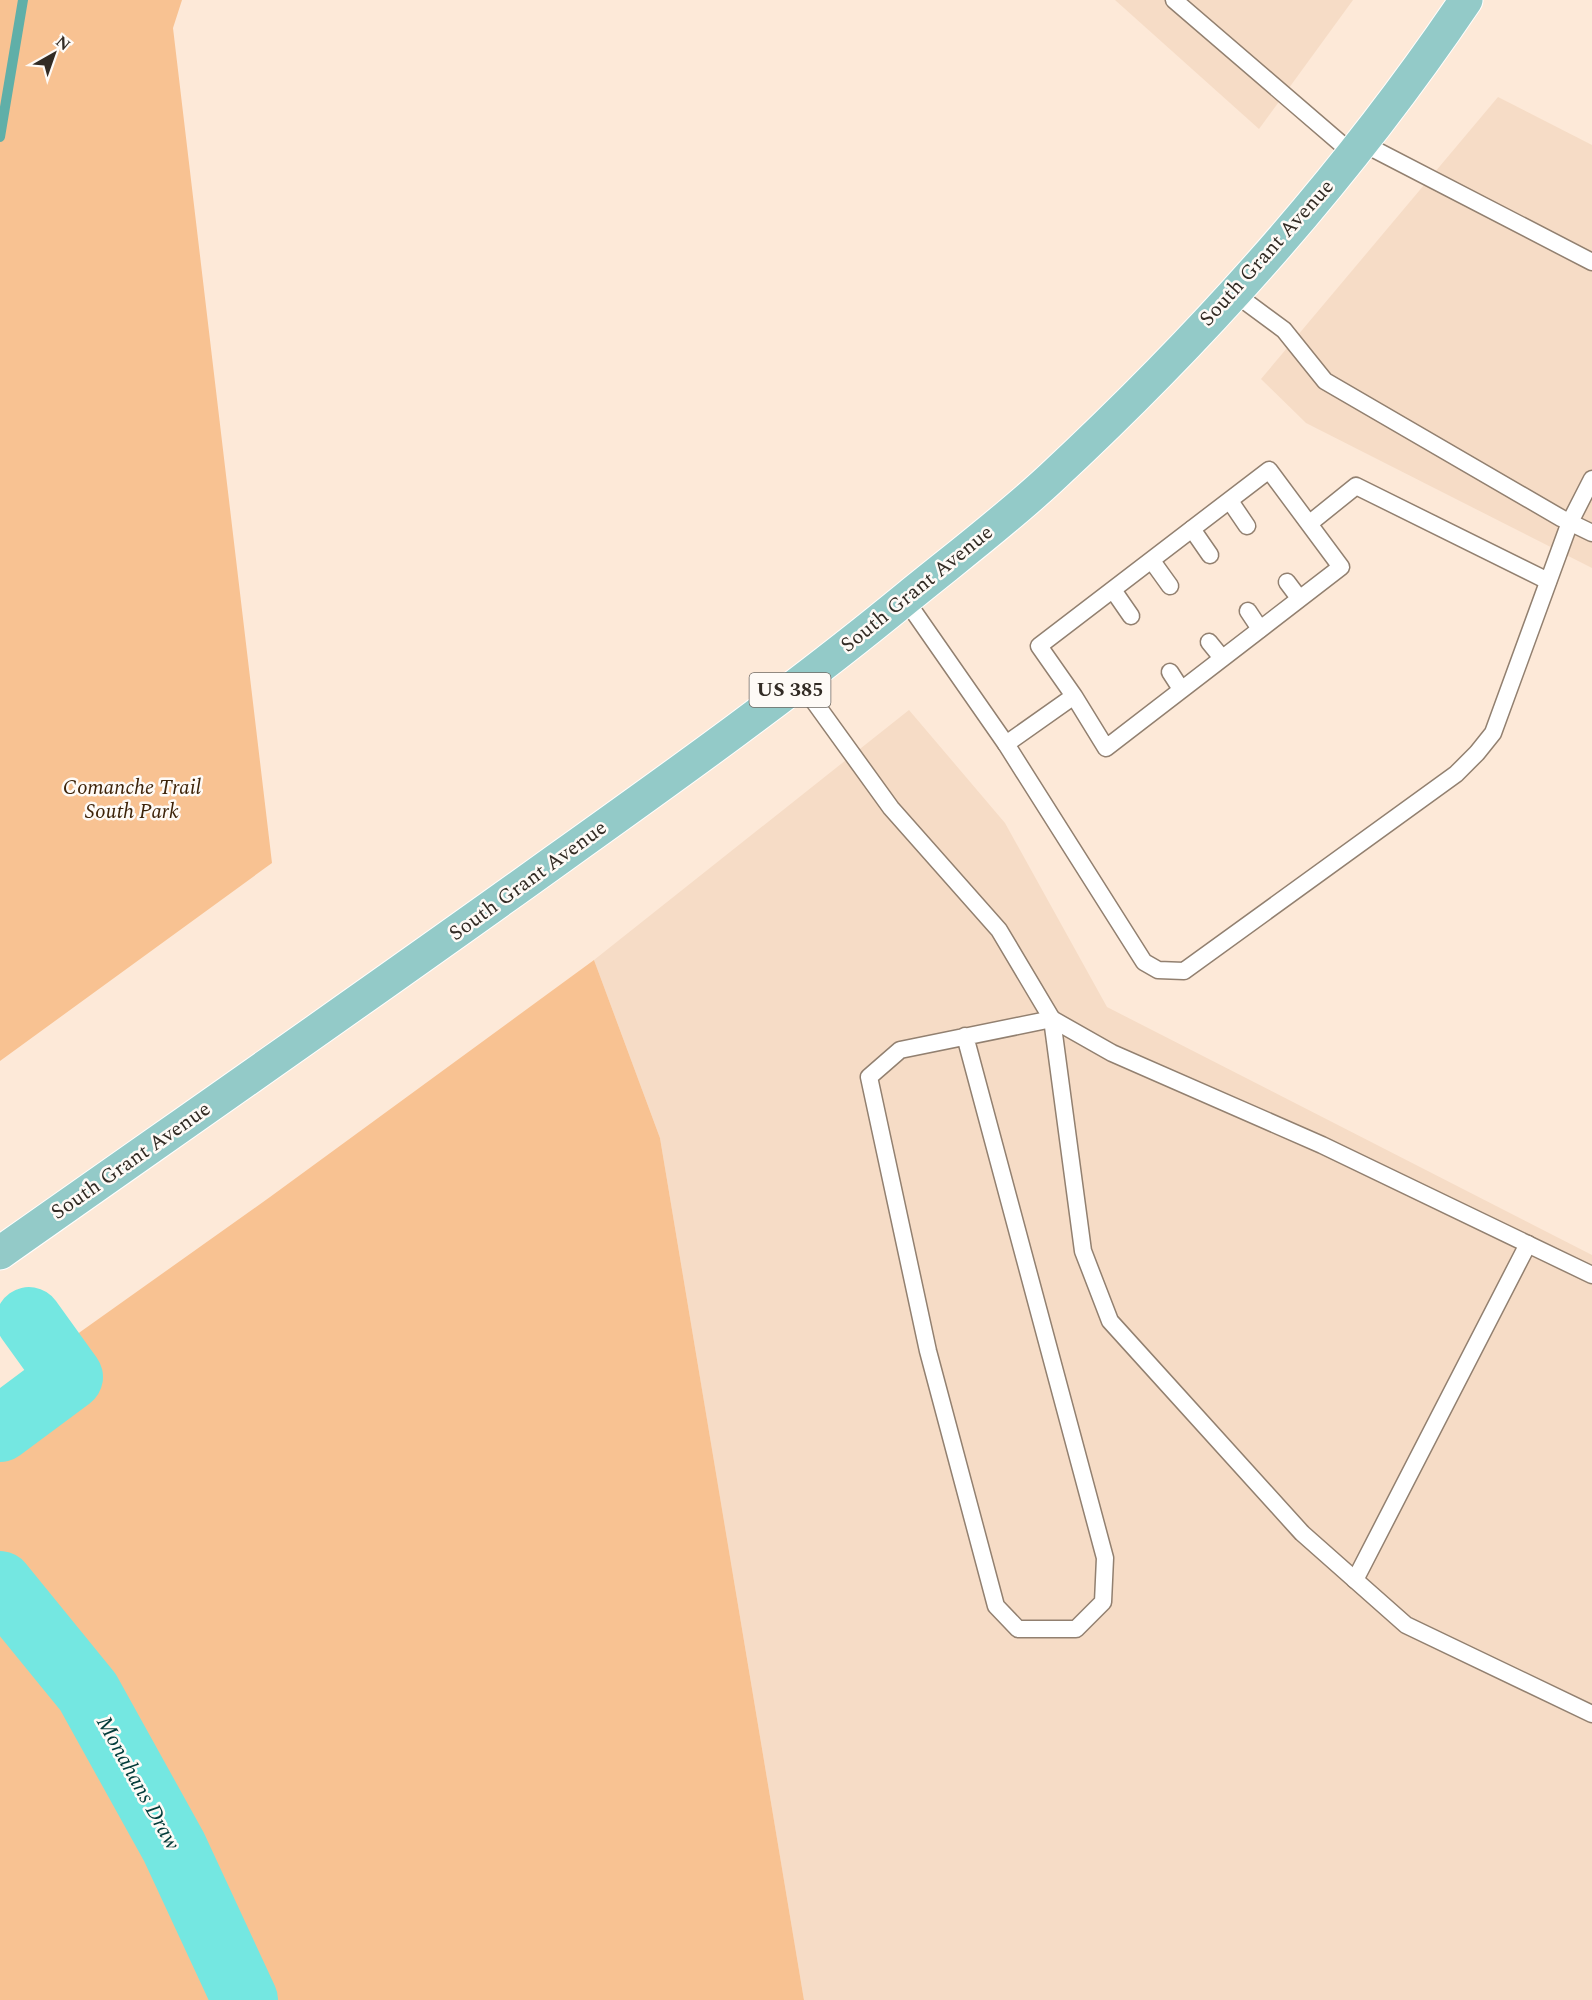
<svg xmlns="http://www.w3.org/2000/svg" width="1592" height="2000" viewBox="0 0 1592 2000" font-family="Spectral,serif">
	<rect width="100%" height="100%" fill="#fde9d8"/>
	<!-- built -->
	<g fill="#f6dcc6">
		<path d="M1115,0H1353L1259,129Z"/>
		<path d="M1498,97L1592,145V568L1306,423L1261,379Z"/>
		<path d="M909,710L1005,823L1107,1007L1592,1255V2000H804L660,1138L594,960Z"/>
	</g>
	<!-- green -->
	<g fill="#f8c292">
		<path d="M0,0H182L173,28L272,863L0,1061Z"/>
		<path d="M594,960L660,1138L804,2000H0V1389L270,1197Z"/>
	</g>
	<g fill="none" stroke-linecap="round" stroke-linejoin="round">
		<!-- stream -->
		<path stroke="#60afa8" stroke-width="10" d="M0,137L23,0"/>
		<!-- river -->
		<g stroke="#74e7e1" stroke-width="66">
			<path d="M0,1429L70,1377L29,1320"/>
			<path d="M0,1584L88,1692L174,1847L245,2000"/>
		</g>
		<defs>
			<g id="lane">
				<path d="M1174,0L1353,154"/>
				<path d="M1362,143L1592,262"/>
				<path d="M1234,293L1284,330L1325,381L1561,518L1592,533"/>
				<path d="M1230,501L1247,526"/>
				<path d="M1310,523L1356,486L1548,581"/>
				<path d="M1192,529L1210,555"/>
				<path d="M1152,561L1170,586"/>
				<path d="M1287,582L1299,598"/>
				<path d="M1113,590L1131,616"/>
				<path d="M905,599L1006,744L1144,962L1158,970L1184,971L1456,774L1477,753L1493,733L1570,522L1592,479"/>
				<path d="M1248,611L1260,629"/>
				<path d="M1209,642L1222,658"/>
				<path d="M1170,672L1181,689"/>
				<path d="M800,682L891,808L999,930L1052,1019L1083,1251L1110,1321L1302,1533L1406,1625L1592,1714"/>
				<path d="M1006,744L1074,696L1039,646L1269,470L1341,567L1106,748L1074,696"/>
				<path d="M965,1036L1105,1558L1103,1602L1076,1629H1018L996,1606L928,1351L869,1077L900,1050L1052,1019L1112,1053L1322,1145L1592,1275"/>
				<path d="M1355,1580L1528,1244"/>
			</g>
			<path id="primary" d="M0,1253C186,1122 373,992 558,859C677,774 796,689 909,596C957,557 1006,520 1051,478C1206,334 1348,175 1466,0"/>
		</defs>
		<!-- lane casing -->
		<use href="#lane" stroke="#928070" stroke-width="19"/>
		<!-- primary casing -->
		<use href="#primary" stroke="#fff" stroke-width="35"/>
		<!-- lane -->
		<use href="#lane" stroke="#fff" stroke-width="16"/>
		<!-- primary -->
		<use href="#primary" stroke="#93cac8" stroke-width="33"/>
	</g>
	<g text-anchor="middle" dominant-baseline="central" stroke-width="5" stroke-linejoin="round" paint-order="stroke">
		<!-- shield labels -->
		<rect fill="#fefaf6" stroke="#6f6963" stroke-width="1.5" x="749.5" y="673" width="81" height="34" rx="4.5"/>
		<g font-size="20" font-weight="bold" fill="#322b24">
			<text x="790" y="690">US 385</text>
		</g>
		<!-- street labels -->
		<g font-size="21" fill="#322b24" stroke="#fefaf6">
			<text transform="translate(1267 253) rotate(-48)">South Grant Avenue</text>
			<text transform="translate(917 589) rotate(-39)">South Grant Avenue</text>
			<text transform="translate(528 881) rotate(-36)">South Grant Avenue</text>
			<text transform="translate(131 1161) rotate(-35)">South Grant Avenue</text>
		</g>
		<!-- park labels -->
		<g font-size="21" font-style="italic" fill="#3d2309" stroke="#fefaf6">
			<text x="132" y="788">Comanche Trail<tspan x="132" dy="24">South Park</tspan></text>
		</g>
		<!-- water labels -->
		<g font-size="22" font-style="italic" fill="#023b39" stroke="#fefaf6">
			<text transform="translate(138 1783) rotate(61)">Monahans Draw</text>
		</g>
	</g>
	<!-- north arrow -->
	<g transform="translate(54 54) rotate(40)" stroke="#fefaf6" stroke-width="4.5" paint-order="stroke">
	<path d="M0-4.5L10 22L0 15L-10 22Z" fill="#322b24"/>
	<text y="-9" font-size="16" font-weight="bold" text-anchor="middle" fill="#322b24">N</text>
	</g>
</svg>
